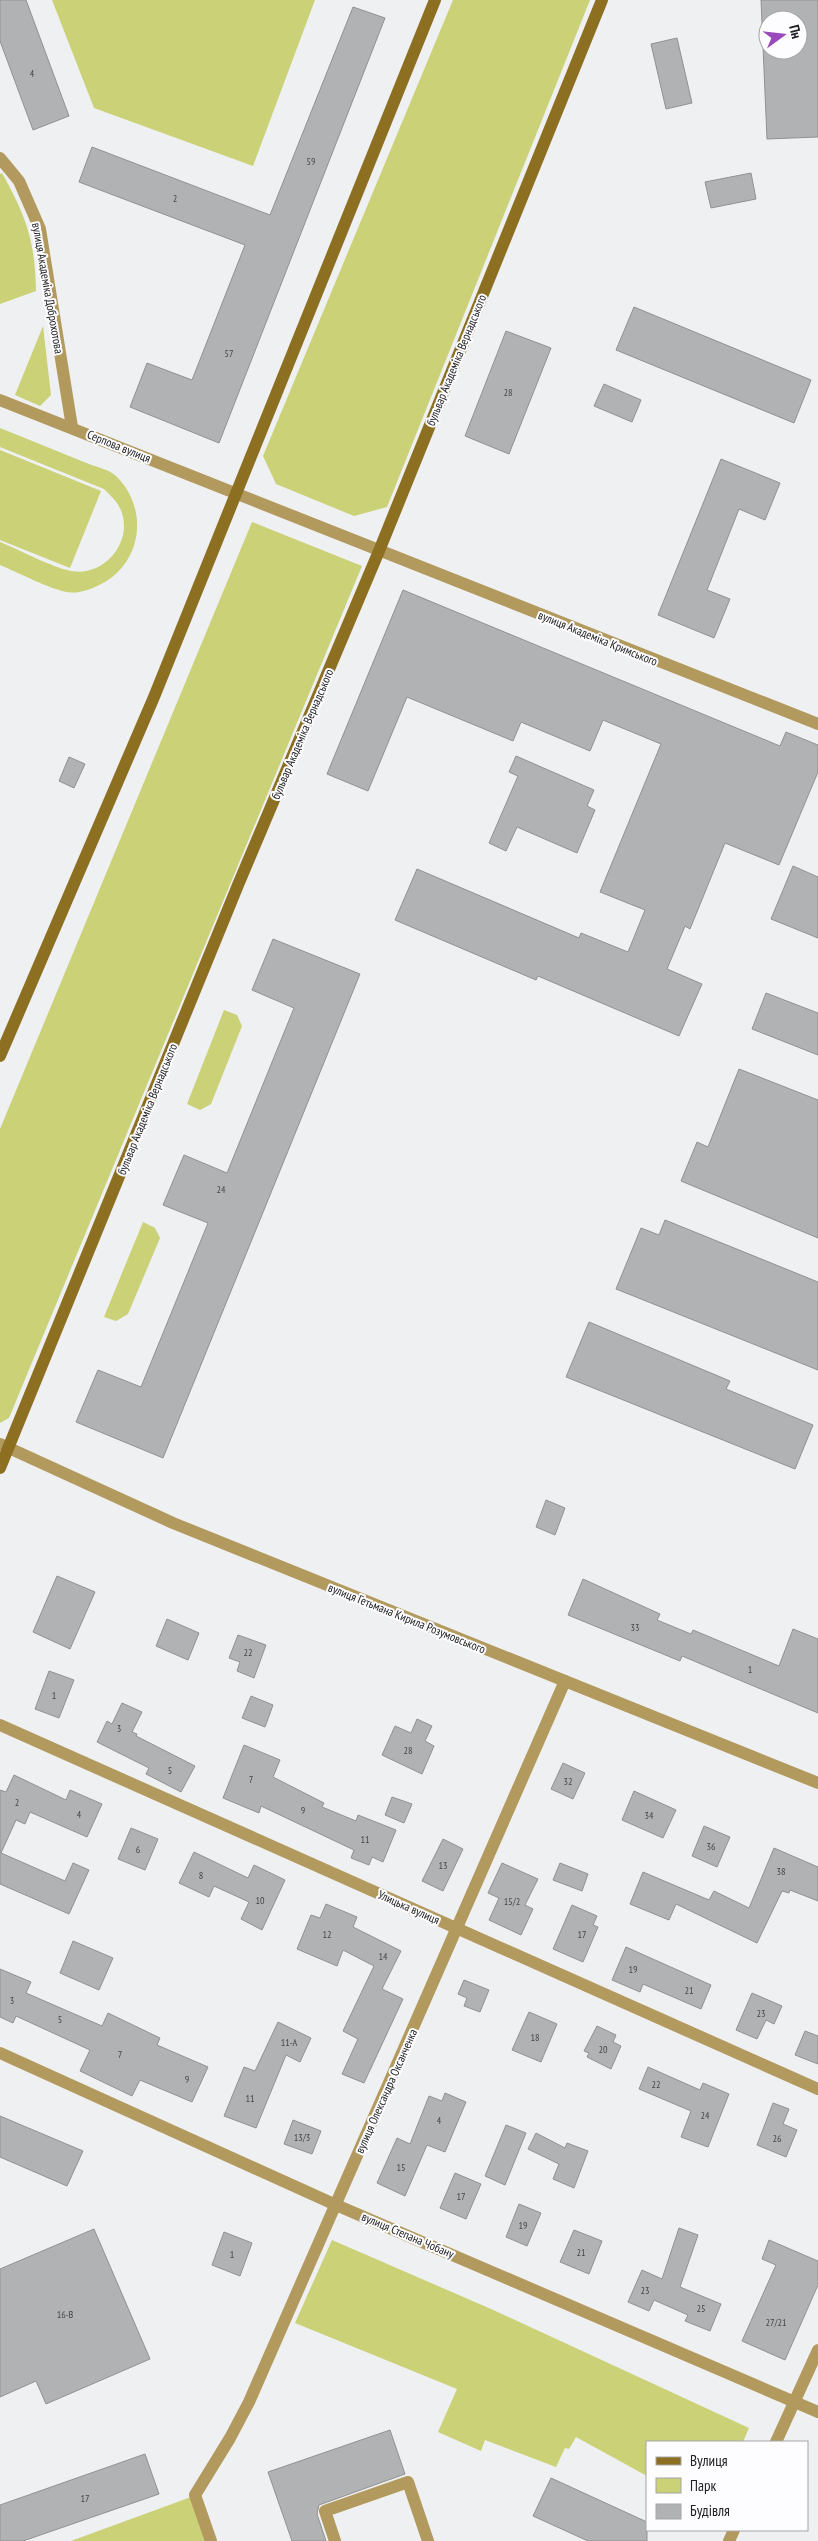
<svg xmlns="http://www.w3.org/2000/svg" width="818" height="2541" viewBox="0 0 818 2541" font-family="'PT Sans Narrow',sans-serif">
	<rect width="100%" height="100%" fill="#eff0f1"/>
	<!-- green -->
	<g fill="#cad176">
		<path d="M52,0H315L253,166L94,108Z"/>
		<path d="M453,0H590L387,507L354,516L276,484L263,456Z"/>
		<path d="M2,173C26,216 35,241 36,291L0,304V174Z"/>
		<path d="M43,326L51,395L40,406L15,395Z"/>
		<path d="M0,428C30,440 59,452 89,464C97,467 110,470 116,476C151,510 141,567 97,586C89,590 77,594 67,592C52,590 17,572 0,565V542C20,550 51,567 71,571C103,577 132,544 122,513C119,503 111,496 104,489L0,447Z"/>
		<path d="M0,450L101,491L70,568L0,540Z"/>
		<path d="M252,522L362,566L9,1418L0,1423V1129Z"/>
		<path d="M224,1010L237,1015L242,1026L211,1104L200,1110L187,1104Z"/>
		<path d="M143,1222L155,1228L160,1238L128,1314L116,1321L104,1317Z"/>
		<path d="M332,2240L491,2309L749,2428L743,2442H647V2476L576,2437L569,2449L565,2448L556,2467L485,2440L481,2451L438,2432L457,2389L295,2323Z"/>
		<path d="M191,2497L207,2541H71Z"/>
	</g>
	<!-- building -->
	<g fill="#b1b2b3" stroke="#919192" fill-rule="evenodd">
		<path d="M0,0H26L69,116L33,130L0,41Z"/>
		<path d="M761,0H818V137L767,139ZM768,20H798V50H768Z"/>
		<path d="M353,7L385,18L219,443L130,407L147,363L192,380L245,245L79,182L92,147L270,215Z"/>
		<path d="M677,38L692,103L666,109L651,44Z"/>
		<path d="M751,173L756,199L711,208L705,182Z"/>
		<path d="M634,307L811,380L794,423L616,350Z"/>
		<path d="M506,331L551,348L509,454L465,436Z"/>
		<path d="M604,384L641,400L632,422L594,406Z"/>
		<path d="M721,459L780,483L765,520L739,509L707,590L730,599L714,638L658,615Z"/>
		<path d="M403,590L780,746L786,732L818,745V772L779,865L725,843L690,929L685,926L667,969L702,984L679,1036L538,976L536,980L395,920L417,869L579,938L581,933L628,952L645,910L600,892L661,744L603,720L590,751L521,722L513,741L407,697L368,791L327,774Z"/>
		<path d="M516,756L594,790L587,806L595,810L577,853L517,827L506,851L489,843L518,776L509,772Z"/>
		<path d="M69,757L85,764L74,788L59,781Z"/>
		<path d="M793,866L818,877V938L771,919Z"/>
		<path d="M273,939L360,974L163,1458L76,1422L98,1370L141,1387L208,1223L163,1205L184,1155L227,1173L294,1008L252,990Z"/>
		<path d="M766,993L818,1013V1055L752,1029Z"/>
		<path d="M739,1069L818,1100V1238L681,1181L697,1142L708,1147Z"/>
		<path d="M665,1220L818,1282V1370L616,1289L641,1228L659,1235Z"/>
		<path d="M589,1322L730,1381L726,1389L813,1425L795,1469L566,1377Z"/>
		<path d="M546,1500L565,1508L555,1535L536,1527Z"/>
		<path d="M57,1576L95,1592L70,1649L33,1632Z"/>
		<path d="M583,1579L660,1614L657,1620L691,1634L693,1630L779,1666L793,1629L818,1639V1713L682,1656L680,1661L568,1615Z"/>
		<path d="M167,1619L199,1633L188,1660L156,1646Z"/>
		<path d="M238,1635L266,1645L254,1678L237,1671L240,1662L229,1658Z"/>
		<path d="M49,1671L74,1680L59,1718L35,1709Z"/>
		<path d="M251,1696L273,1705L265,1727L242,1718Z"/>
		<path d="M122,1703L142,1712L132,1732L137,1734L136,1736L195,1766L181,1792L146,1774L149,1768L97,1742L107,1721L112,1724Z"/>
		<path d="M417,1719L432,1726L425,1741L434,1746L422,1774L382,1755L395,1726L411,1733Z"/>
		<path d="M244,1745L280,1760L273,1777L324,1803L322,1807L356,1821L358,1815L396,1830L383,1862L372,1857L369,1865L351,1858L354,1850L261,1806L259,1813L223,1798Z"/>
		<path d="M563,1763L585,1773L573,1799L551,1789Z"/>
		<path d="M14,1775L66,1800L70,1790L102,1804L87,1837L30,1812L25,1824L16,1820L1,1853L65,1881L73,1863L89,1870L69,1914L0,1884V1790L6,1792Z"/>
		<path d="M634,1791L676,1810L663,1838L622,1820Z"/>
		<path d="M392,1797L412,1804L404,1823L385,1815Z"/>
		<path d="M704,1826L730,1837L717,1867L692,1856Z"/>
		<path d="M131,1828L158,1839L145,1870L118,1859Z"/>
		<path d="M443,1839L463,1849L443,1891L422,1881Z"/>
		<path d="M774,1848L818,1867V1901L790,1890L789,1893L782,1891L757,1943L676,1904L669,1920L630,1904L643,1872L709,1900L714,1891L749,1908Z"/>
		<path d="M194,1852L248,1878L254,1865L285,1880L262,1930L241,1919L249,1902L214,1886L209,1897L179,1883Z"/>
		<path d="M502,1863L538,1879L525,1905L533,1909L521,1935L489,1920L499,1898L488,1893Z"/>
		<path d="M560,1863L588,1874L582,1891L553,1880Z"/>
		<path d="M326,1904L357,1917L353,1927L401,1951L382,1989L403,1999L364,2083L342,2074L358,2039L343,2031L374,1966L343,1950L337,1966L297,1949L311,1915L320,1918Z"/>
		<path d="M572,1905L597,1916L593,1925L598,1927L583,1962L553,1949Z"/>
		<path d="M73,1941L113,1958L99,1990L60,1973Z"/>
		<path d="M626,1947L711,1985L701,2009L643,1984L640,1992L612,1980Z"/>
		<path d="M0,1969L31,1982L26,1993L102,2026L108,2013L160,2038L157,2045L208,2067L192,2102L140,2080L132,2096L80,2071L90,2050L16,2016L13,2023L0,2017Z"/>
		<path d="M464,1980L489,1990L480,2012L464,2006L467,1998L458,1994Z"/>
		<path d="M752,1993L782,2006L774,2024L766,2020L757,2039L736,2030Z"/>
		<path d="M529,2012L557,2024L541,2062L512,2050Z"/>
		<path d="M278,2022L311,2038L300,2062L286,2055L256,2128L224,2116L244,2067L255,2071Z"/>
		<path d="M597,2026L616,2035L613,2042L621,2046L611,2069L587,2057L589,2053L584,2051Z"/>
		<path d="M805,2031L818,2036V2064L795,2055Z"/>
		<path d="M648,2067L700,2090L703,2083L729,2094L708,2147L681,2137L691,2111L639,2089Z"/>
		<path d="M445,2093L466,2102L445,2152L427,2145L405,2196L377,2183L397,2138L410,2144L429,2096L442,2101Z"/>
		<path d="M773,2103L789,2109L783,2124L797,2130L786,2157L757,2145Z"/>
		<path d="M0,2116L83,2151L67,2186L0,2157Z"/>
		<path d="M293,2120L321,2131L312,2154L284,2144Z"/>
		<path d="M506,2125L526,2133L505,2185L485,2176Z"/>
		<path d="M536,2133L565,2148L567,2143L588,2151L574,2188L553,2179L559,2164L528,2149Z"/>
		<path d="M455,2173L481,2184L466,2219L440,2208Z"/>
		<path d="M519,2204L541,2213L527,2246L506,2237Z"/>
		<path d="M679,2228L698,2235L680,2287L721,2304L710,2331L685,2321L688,2315L654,2300L649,2311L628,2302L642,2270L662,2279Z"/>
		<path d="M94,2229L150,2359L46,2404L36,2381L0,2397V2269Z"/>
		<path d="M574,2230L602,2241L589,2274L560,2262Z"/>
		<path d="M224,2232L252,2243L240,2276L212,2265Z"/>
		<path d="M769,2240L818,2261V2285L785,2360L742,2341L776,2265L762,2259Z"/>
		<path d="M390,2430L405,2474L319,2505L317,2514L326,2541H292L268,2472Z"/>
		<path d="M145,2454L159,2494L23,2541H0V2505Z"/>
		<path d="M551,2478L647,2522V2541H588L533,2516Z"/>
	</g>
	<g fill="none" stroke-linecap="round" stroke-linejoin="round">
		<!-- pedestrian -->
		<path stroke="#b2995e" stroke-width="12" d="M335,2541L325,2511L408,2482L428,2541"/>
		<!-- minor -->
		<g stroke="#b2995e" stroke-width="12">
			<path d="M0,158L19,181L40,229L72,427"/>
			<path d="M0,400L818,724"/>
			<path d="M0,1444L173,1523L818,1783"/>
			<path d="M0,1725L818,2089"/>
			<path d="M0,2053L336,2205L818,2412"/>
			<path d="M776,2442L818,2350"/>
			<path d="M211,2541L195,2495L230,2438L249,2402L565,1681"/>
			<path d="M729,2541L734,2530"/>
		</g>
		<!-- secondary -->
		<g stroke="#8c6f21" stroke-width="12">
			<path d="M0,1056L154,697L435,0"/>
			<path d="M0,1468L238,885L379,551L602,0"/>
		</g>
	</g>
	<g text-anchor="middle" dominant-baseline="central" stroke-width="4" stroke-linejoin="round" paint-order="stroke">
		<!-- number labels -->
		<g font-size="10" fill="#454546">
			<text x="32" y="73">4</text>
			<text x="311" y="161">59</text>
			<text x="175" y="198">2</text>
			<text x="229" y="353">57</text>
			<text x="508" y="392">28</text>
			<text x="221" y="1189">24</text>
			<text x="635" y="1627">33</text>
			<text x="248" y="1652">22</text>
			<text x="750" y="1669">1</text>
			<text x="54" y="1695">1</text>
			<text x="119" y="1728">3</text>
			<text x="408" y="1750">28</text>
			<text x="170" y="1770">5</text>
			<text x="251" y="1779">7</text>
			<text x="568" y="1781">32</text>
			<text x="17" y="1802">2</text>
			<text x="303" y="1810">9</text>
			<text x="79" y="1814">4</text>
			<text x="649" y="1815">34</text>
			<text x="365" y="1839">11</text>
			<text x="711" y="1846">36</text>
			<text x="138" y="1849">6</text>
			<text x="443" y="1865">13</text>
			<text x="781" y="1871">38</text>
			<text x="201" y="1875">8</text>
			<text x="260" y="1900">10</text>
			<text x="512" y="1901">15/2</text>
			<text x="327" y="1934">12</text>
			<text x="582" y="1934">17</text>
			<text x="383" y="1956">14</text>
			<text x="633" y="1969">19</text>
			<text x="689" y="1990">21</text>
			<text x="12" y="2000">3</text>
			<text x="761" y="2013">23</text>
			<text x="60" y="2019">5</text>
			<text x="535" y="2037">18</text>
			<text x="289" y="2042">11-А</text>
			<text x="603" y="2049">20</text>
			<text x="120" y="2054">7</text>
			<text x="187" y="2079">9</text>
			<text x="656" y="2084">22</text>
			<text x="250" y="2098">11</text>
			<text x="705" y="2115">24</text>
			<text x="439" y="2120">4</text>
			<text x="302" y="2137">13/3</text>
			<text x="777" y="2138">26</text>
			<text x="401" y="2167">15</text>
			<text x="461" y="2196">17</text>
			<text x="523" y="2225">19</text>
			<text x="581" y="2252">21</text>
			<text x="232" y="2254">1</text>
			<text x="645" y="2290">23</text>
			<text x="701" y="2308">25</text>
			<text x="65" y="2314">16-В</text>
			<text x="776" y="2322">27/21</text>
			<text x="85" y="2498">17</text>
		</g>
		<!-- street labels -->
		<g font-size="12" fill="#212122" stroke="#fdfdff">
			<text transform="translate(48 288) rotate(80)">вулиця Академіка Доброхотова</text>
			<text transform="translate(456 360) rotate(-68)">бульвар Академіка Вернадського</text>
			<text transform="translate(119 446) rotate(22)">Серпова вулиця</text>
			<text transform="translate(598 638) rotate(22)">вулиця Академіка Кримського</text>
			<text transform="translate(302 734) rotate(-67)">бульвар Академіка Вернадського</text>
			<text transform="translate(147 1109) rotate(-68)">бульвар Академіка Вернадського</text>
			<text transform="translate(407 1618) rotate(22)">вулиця Гетьмана Кирила Розумовського</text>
			<text transform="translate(409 1907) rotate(24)">Улицька вулиця</text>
			<text transform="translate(386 2091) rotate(-66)">вулиця Олександра Оксанченка</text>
			<text transform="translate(408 2235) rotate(23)">вулиця Степана Чобану</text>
		</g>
	</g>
	<!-- legend -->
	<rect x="646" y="2441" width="162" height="90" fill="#fdfdff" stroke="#a5a5a7"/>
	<rect x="656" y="2457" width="25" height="8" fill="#8c6f21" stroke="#a5a5a7"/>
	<text x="690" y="2466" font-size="15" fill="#212122">Вулиця</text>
	<rect x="656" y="2478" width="25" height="15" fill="#cad176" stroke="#a5a5a7"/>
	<text x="690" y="2491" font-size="15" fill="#212122">Парк</text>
	<rect x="656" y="2504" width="25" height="15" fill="#b1b2b3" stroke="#a5a5a7"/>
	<text x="690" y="2516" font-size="15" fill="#212122">Будівля</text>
	<!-- north arrow -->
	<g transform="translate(783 35) rotate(75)"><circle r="24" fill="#fdfdff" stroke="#a5a5a7"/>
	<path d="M0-4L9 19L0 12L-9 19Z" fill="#9a4abb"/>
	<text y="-8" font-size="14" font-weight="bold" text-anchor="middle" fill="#212122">Пн</text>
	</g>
</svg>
